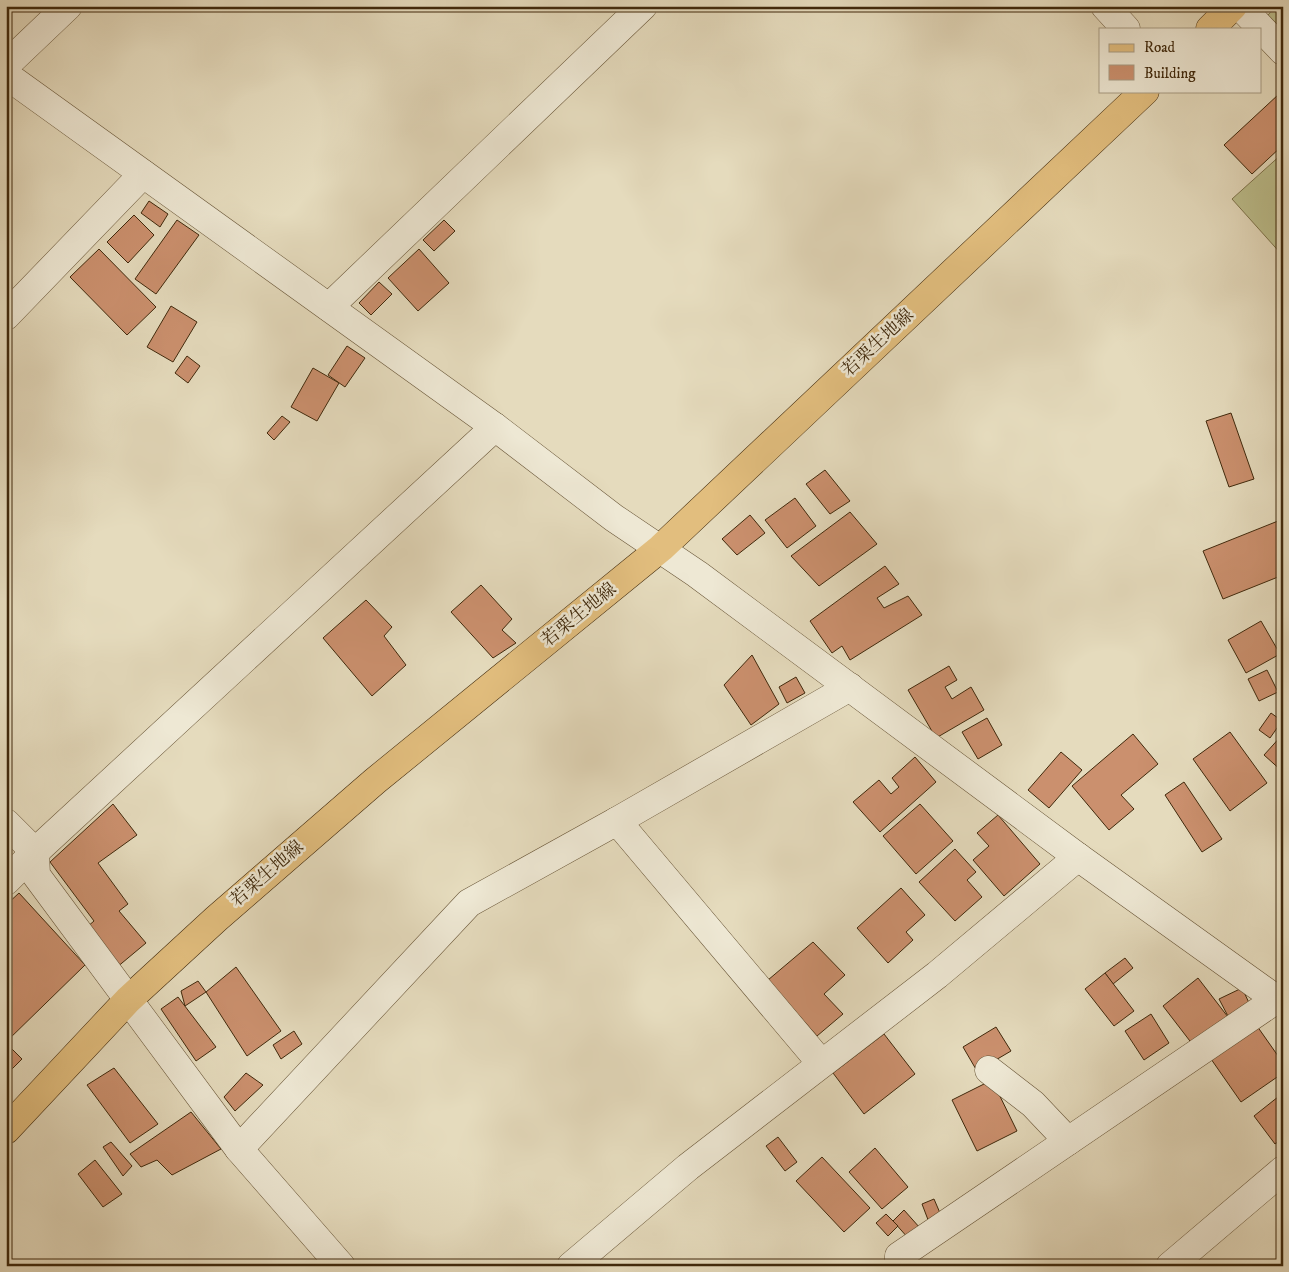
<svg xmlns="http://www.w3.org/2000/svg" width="1289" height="1272" viewBox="0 0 1289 1272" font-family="'IM FELL DW Pica','Noto Serif JP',serif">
	<rect width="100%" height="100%" fill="#e5dbbd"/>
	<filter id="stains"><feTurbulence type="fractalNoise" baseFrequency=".004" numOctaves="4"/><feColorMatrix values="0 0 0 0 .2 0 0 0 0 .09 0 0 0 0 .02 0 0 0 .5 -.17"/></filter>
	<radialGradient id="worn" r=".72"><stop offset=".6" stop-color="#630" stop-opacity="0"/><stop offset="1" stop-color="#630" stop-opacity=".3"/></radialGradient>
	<!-- green -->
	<g fill="#bcbe8c" stroke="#7e744c">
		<path d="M1276,6H1283V31L1268,15Z"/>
		<path d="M1283,153V256L1232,199Z"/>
	</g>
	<!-- building -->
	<g fill="#cb906e" stroke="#40290c">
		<path d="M1279,94L1283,98V145L1252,174L1224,145Z"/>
		<path d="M149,201L168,214L160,227L141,213Z"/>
		<path d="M134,215L154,235L128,263L107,242Z"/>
		<path d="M177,220L199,235L156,294L135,279Z"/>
		<path d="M444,220L455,231L434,251L423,240Z"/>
		<path d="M99,249L156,307L127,335L70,277Z"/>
		<path d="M419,249L449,283L418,311L388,278Z"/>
		<path d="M379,282L392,294L371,315L359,303Z"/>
		<path d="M171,306L197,322L173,362L147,347Z"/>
		<path d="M347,346L365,358L345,387L328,375Z"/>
		<path d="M187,356L200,366L188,383L175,373Z"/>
		<path d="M313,368L339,383L317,421L291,407Z"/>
		<path d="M1231,413L1254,479L1229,487L1206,421Z"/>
		<path d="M282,416L290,422L274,440L267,433Z"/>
		<path d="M825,470L850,501L830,514L806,484Z"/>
		<path d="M795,498L816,526L787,548L765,520Z"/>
		<path d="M850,512L877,544L819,586L791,556Z"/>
		<path d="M750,515L765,533L737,555L722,539Z"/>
		<path d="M1283,519V575L1223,599L1203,551Z"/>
		<path d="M885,566L899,584L877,598L884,608L908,596L922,615L850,660L842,646L832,653L810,621Z"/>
		<path d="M481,585L512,619L502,630L516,643L493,658L451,612Z"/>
		<path d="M366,600L392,627L384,636L406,665L372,696L323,638Z"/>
		<path d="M1261,621L1280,654L1246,673L1228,640Z"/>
		<path d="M752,655L779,704L751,725L724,685Z"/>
		<path d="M949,666L957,680L945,687L952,699L971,687L984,710L936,738L908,690Z"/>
		<path d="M1267,670L1278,692L1259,701L1248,679Z"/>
		<path d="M796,677L805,693L787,703L779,687Z"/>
		<path d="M1271,713L1282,721L1270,738L1259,730Z"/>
		<path d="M987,718L1002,745L978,759L962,732Z"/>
		<path d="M1230,732L1267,783L1230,811L1193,759Z"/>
		<path d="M1133,734L1158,764L1121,795L1134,809L1109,830L1072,786Z"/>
		<path d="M1283,734V772L1264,755Z"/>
		<path d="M1061,752L1082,770L1049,808L1028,790Z"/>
		<path d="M915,757L936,782L880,832L853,802L879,780L891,794L899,787L892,778Z"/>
		<path d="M1184,782L1222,839L1202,852L1165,795Z"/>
		<path d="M113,804L137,835L98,863L128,904L119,911L146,943L116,968L87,927L94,921L50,862Z"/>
		<path d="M920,804L953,841L916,874L883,836Z"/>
		<path d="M998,815L1040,864L1004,896L973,860L989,846L977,833Z"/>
		<path d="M955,849L976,872L967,880L982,897L955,921L919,882Z"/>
		<path d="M901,888L925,915L906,932L913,940L888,963L857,928Z"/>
		<path d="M19,893L85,965L6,1042V905Z"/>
		<path d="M813,942L845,975L824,994L843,1014L817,1036L768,980Z"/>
		<path d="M1125,958L1133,968L1113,984L1105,973Z"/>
		<path d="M236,967L281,1031L247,1056L206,992Z"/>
		<path d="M1105,973L1134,1011L1114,1026L1085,989Z"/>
		<path d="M1198,978L1228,1017L1193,1045L1163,1006Z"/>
		<path d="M198,981L206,992L185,1006L181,991Z"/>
		<path d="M1242,988L1251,1007L1229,1018L1219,999Z"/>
		<path d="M178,997L216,1047L196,1061L161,1009Z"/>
		<path d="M1151,1014L1169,1043L1144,1060L1125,1031Z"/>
		<path d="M1257,1026L1283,1063V1073L1241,1102L1211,1059Z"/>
		<path d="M996,1027L1011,1051L977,1071L963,1047Z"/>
		<path d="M294,1031L302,1044L281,1059L273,1045Z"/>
		<path d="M884,1034L915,1074L864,1114L833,1073Z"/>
		<path d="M6,1043L22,1059L6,1075Z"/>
		<path d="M114,1068L158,1124L130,1143L87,1085Z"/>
		<path d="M246,1073L263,1085L235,1111L224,1097Z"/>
		<path d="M992,1080L1017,1131L977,1151L952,1100Z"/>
		<path d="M1283,1093V1138L1275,1144L1254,1116Z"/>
		<path d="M191,1112L221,1149L172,1175L157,1160L141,1167L130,1154Z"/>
		<path d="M778,1137L797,1162L785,1171L766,1146Z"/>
		<path d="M111,1142L132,1166L123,1176L103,1147Z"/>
		<path d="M875,1148L908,1187L882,1209L849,1172Z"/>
		<path d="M822,1157L870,1208L844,1232L796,1181Z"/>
		<path d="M95,1160L122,1194L103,1207L78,1174Z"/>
		<path d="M934,1199L943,1220L930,1225L922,1204Z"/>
		<path d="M904,1210L920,1228L909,1239L893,1221Z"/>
		<path d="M886,1214L898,1226L888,1236L876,1223Z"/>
	</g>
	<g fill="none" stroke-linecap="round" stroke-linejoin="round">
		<defs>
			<g id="minor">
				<path d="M1105,6L1126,29"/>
				<path d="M1240,6L1283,51"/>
				<path d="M6,65L68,6"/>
				<path d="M6,75L495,427L614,518L697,574L1078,857L1283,1004"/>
				<path d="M329,307L643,6"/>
				<path d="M6,316L143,174"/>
				<path d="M617,821L850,687"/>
				<path d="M6,823L35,852L36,875L239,1149L341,1266"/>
				<path d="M6,881L35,852L495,427"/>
				<path d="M989,1070L1033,1104L1068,1141"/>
				<path d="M239,1149L469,903L617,821L821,1063"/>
				<path d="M571,1266L688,1167L937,975L1078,857"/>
				<path d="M899,1266V1256L1277,999"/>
				<path d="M1170,1266L1283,1170"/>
			</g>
			<g id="major">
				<path d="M1210,29L1233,6"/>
				<path d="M6,1130L128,1000L216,919L375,781L661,548L1145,91"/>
			</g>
		</defs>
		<!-- minor casing -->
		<use href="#minor" stroke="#695638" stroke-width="29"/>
		<!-- major casing -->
		<use href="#major" stroke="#40290c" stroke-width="29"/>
		<!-- minor -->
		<use href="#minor" stroke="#eee8d4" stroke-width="28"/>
		<!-- major -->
		<use href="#major" stroke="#e2be7e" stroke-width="28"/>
	</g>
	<g text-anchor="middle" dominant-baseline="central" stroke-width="5" stroke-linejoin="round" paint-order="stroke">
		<!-- street labels -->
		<g font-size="18" fill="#40290c" stroke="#eee8d4">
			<text transform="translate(878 343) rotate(-43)">若栗生地線</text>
			<text transform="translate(579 615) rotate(-39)">若栗生地線</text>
			<text transform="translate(267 874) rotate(-41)">若栗生地線</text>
		</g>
	</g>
	<!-- margin -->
	<rect width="1289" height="1272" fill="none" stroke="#e5dbbd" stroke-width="25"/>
	<rect x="8" y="8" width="1274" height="1257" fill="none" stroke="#40290c" stroke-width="2.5"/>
	<rect x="12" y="12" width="1264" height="1247" fill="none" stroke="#40290c"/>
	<!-- legend -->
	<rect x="1099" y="28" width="162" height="65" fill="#eee8d4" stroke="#a89c84"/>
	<rect x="1109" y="44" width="25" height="8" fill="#e2be7e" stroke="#a89c84"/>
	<text x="1144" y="52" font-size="15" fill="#40290c">Road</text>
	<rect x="1109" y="65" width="25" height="15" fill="#cb906e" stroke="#a89c84"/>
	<text x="1144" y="78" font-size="15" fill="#40290c">Building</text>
	<rect width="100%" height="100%" filter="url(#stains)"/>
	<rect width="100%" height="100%" fill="url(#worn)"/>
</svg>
